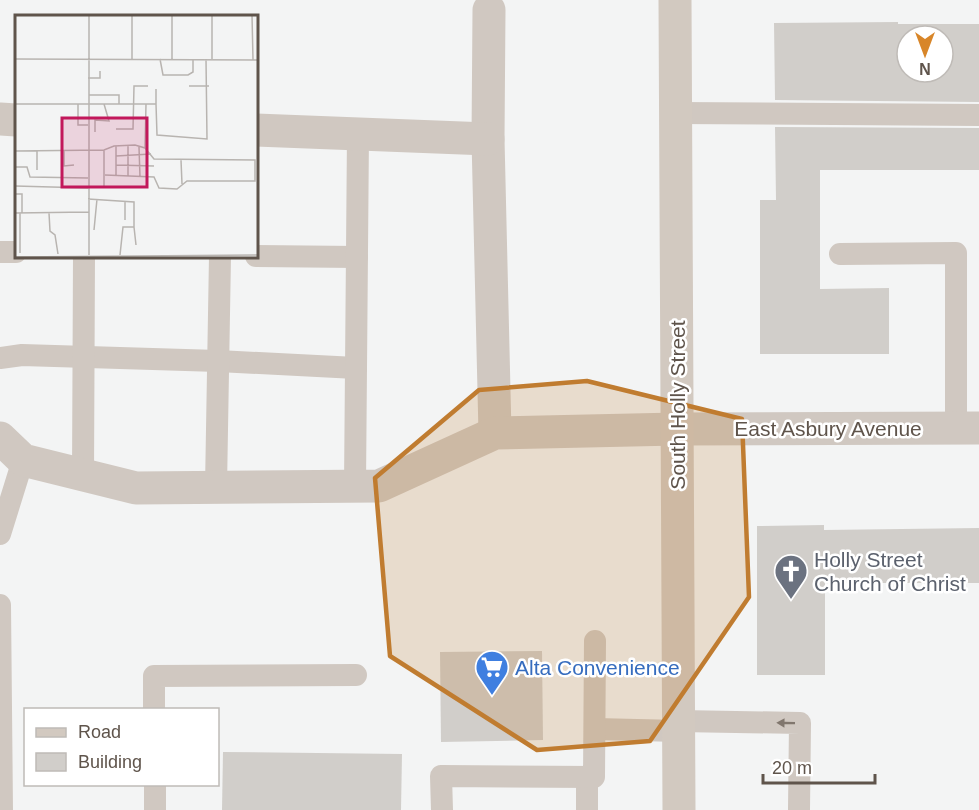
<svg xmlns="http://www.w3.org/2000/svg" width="979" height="810" viewBox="0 0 979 810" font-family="Helvetica,sans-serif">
	<rect width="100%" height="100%" fill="#f3f4f4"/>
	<!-- building -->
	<g fill="#d1ceca" fill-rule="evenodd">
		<path d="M898,22V24H979V102L775,100L774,23ZM907,36H943V72H907Z"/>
		<path d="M775,127L979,128V170H820V289L889,288V354H760V200H776Z"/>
		<path d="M824,525V530L979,528V583H825V675H757V526Z"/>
		<path d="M542,651L543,740L441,742L440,652Z"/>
		<path d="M223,752L402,754L401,810H222Z"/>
	</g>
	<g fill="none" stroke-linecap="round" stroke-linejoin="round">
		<!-- lane -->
		<g stroke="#d0c8c1" stroke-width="22">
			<path d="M676,113L979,115"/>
			<path d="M0,252H16"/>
			<path d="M840,254L956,253V428"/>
			<path d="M256,256L357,257"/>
			<path d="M0,358L22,355L218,361L356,368"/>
			<path d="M83,475L84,256"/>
			<path d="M355,486L358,133"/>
			<path d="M216,487L220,256"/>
			<path d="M0,534L23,460"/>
			<path d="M0,605L2,810"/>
			<path d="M154,710V676L356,675"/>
			<path d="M679,721L800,723L799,810"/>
			<path d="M595,729L679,731"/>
			<path d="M587,777V810"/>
			<path d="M155,784V810"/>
			<path d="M442,810L441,776L594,777L595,641"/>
		</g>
		<!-- street -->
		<g stroke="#d0c8c1" stroke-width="33">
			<path d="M489,10L488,139L495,433"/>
			<path d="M0,119L16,120"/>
			<path d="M256,130L488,139"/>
			<path d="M0,438L23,460L136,488L379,486L495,433L677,429L979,428"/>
		</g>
		<!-- secondary -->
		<path stroke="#d2c9c0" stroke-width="33" d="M675,0L679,810"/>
	</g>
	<!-- one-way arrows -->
	<defs><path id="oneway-solid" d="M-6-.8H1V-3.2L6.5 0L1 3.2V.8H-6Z" transform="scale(1.5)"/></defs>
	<use fill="#81776e" href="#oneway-solid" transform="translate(786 723) rotate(-179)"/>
	<!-- marked area -->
	<path fill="#c07c30" fill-opacity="0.2" stroke="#c07c30" stroke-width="4.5" stroke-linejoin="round" d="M587,381L742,419L749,597L650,741L537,750L390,656L375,478L479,390Z"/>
	<!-- icons -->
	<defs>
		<symbol id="church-pin" viewBox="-11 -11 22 30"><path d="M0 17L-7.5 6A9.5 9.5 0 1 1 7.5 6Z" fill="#6b7280" stroke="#fff"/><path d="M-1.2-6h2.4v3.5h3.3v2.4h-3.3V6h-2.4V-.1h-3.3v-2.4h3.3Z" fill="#fff"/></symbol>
		<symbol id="supermarket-pin" viewBox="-11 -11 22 30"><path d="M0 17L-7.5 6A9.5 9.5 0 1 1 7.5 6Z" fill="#3f7fe0" stroke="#fff"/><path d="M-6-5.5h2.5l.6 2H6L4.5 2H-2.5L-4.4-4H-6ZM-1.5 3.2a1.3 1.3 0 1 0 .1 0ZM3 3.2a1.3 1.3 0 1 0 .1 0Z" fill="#fff"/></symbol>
	</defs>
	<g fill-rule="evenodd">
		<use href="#church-pin" x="772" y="552" width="38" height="52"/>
		<use href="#supermarket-pin" x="473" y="648" width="38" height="52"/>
	</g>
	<g text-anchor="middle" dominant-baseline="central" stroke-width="5" stroke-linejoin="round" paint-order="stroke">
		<!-- street labels -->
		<g font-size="21" fill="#5f544b" stroke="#fff">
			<text transform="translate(677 405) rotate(-90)">South Holly Street</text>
			<text x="828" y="428">East Asbury Avenue</text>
		</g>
		<!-- worship labels -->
		<g font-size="21" fill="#5b616d" stroke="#fff" text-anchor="start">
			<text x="814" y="559">Holly Street<tspan x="814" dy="24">Church of Christ</tspan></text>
		</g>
		<!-- shop labels -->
		<g font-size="21" fill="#366cbe" stroke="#fff" text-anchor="start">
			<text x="515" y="667">Alta Convenience</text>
		</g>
	</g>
	<!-- overview -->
	<g transform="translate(15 15)">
		<rect width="243" height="243" fill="#f3f4f4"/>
		<path fill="none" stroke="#b8b4b0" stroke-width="1.5" d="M117,0V44M197,0V44M237,0L238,45M0,44L243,45M145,44L148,60H173L178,57V44M157,44V0M73,63H85V56M174,71H194M74,80H104V89M0,89H141V74M63,89V110H73M141,89L142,120L192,124L191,44M101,114H118L119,71H133M80,117V105L94,106L89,89M124,132L125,162M130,133L131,89M89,135V172M0,136L89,135L99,131L120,130L130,133L139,144L240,145V166H172L162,174L144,173L139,162L90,160M49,136V151L59,150M101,141L136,139M166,145L167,169M101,150L139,151M0,152H12L15,162L73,163M22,155V136M101,161V131M113,161V130M0,171L73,173M0,179H7V198M73,184L119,187V212H108L105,240M110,186V205M0,198L74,197M5,198V238M34,198L35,216L40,220L43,239M119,212L121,230M79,215L82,184M74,240V0M0,242L243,240"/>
		<path fill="#c2185b" fill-opacity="0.15" stroke="#c2185b" stroke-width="3" d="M47,103H132V172H47Z"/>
		<rect width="243" height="243" fill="none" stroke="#5f544b" stroke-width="3"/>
	</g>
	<!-- legend -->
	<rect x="24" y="708" width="195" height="78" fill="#ffffff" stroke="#bfbbb7" stroke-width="1.5"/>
	<rect x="36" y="728" width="30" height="9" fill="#d2c9c0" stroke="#bfbbb7" stroke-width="1.5"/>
	<text x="78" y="738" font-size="18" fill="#5f544b">Road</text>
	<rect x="36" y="753" width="30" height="18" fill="#d1ceca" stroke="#bfbbb7" stroke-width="1.5"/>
	<text x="78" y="768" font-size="18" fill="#5f544b">Building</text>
	<!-- north arrow -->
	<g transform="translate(925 54) rotate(180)"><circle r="28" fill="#ffffff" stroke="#bfbbb7" stroke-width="1.5"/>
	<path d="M0-4.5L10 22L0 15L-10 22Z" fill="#d88629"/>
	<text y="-9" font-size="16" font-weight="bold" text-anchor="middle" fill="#5f544b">N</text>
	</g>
	<!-- scale -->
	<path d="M763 774v9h112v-9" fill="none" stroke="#5f544b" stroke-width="3"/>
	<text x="772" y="774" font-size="18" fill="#5f544b" stroke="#ffffff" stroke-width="4.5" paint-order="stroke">20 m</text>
</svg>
